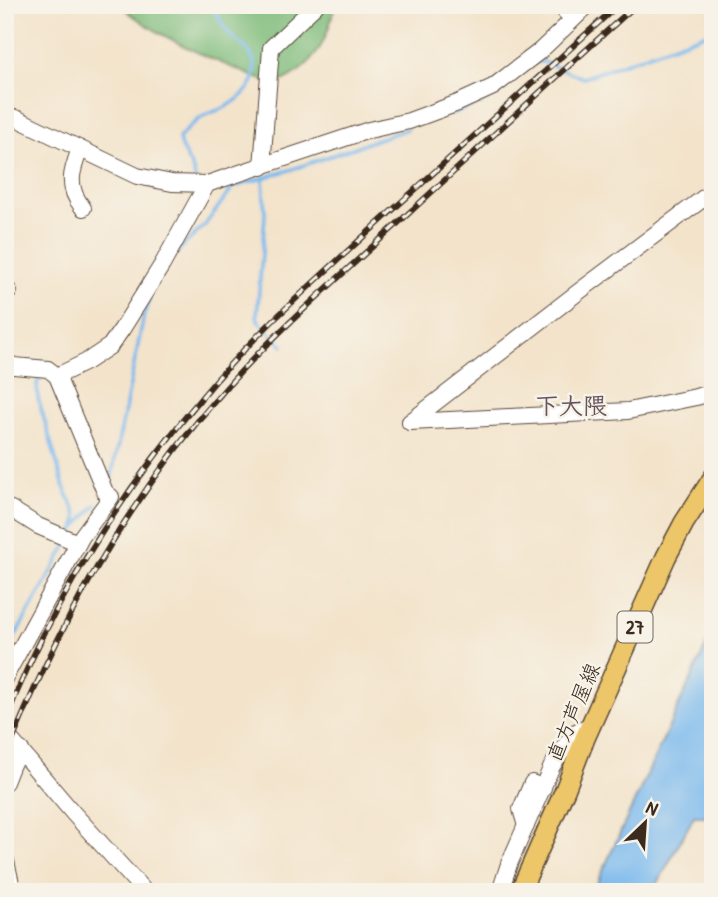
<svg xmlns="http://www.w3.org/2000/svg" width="718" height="897" viewBox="0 0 718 897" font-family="'Patrick Hand','Klee One',sans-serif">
	<rect width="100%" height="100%" fill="#f7f3e8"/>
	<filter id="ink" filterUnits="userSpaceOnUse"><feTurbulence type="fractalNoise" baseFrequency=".0143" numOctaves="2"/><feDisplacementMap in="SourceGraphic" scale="14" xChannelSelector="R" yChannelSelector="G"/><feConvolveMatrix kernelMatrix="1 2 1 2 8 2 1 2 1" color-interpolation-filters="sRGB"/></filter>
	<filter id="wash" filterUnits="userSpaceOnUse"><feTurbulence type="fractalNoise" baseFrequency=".00686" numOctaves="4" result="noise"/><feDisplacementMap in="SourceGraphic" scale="28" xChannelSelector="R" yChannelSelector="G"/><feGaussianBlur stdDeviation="1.57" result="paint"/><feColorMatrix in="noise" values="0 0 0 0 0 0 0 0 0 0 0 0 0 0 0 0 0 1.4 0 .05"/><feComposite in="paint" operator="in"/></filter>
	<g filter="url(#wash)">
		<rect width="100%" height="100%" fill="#f3e3ca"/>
		<!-- forest -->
		<path fill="#7ebc7c" stroke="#5c734d" stroke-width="2" d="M120,5H335V6C327,37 320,58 292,76C285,80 280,83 272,84C222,63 161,41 120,5Z"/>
		<!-- water -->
		<path fill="#7ab9ee" stroke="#5a7286" stroke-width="2" d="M713,631V816H694L653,892H593Z"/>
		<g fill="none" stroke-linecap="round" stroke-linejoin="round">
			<!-- stream -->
			<g stroke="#7ab9ee" stroke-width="3.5">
				<path d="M536,62H544L583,78L713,31"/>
				<path d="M451,114C470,107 487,102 503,89"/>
				<path d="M195,178C193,162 180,154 179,138C186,130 194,122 204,116C210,112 218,111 224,108C243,98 263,80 252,57C249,49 243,46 237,41C227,33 220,22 215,10L218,5"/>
				<path d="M263,178L265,215L257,316L259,322L283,346"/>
				<path d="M178,252L182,247L205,225L233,187L293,169L407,129"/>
				<path d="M43,375L37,383L38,398L64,487L77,515L76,527L72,536"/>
				<path d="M109,484L111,479L144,315L149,300"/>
				<path d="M76,527L96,505"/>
				<path d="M5,624L18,632"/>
				<path d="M5,654L68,543"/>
			</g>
		</g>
	</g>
	<g filter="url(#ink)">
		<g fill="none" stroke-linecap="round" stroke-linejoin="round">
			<defs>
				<g id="minor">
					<path d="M559,5L573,19"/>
					<path d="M5,115L18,119L137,176L172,183L207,184L369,130L409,121L458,103L493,87L540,51L588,5"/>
					<path d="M80,149C71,172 66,187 83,208"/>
					<path d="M262,167L271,48L316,5"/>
					<path d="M5,296L9,291"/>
					<path d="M5,361L14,366L48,369L57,376L86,362L110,346L122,329L162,265L207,184"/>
					<path d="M410,422L577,293L713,191"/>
					<path d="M410,422L628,411L696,397L713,392"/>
					<path d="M11,509L38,526L78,543"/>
					<path d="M5,677L82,536L111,497L105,492L57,376"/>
					<path d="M5,733L74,814L145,892"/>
					<path d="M5,782L12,764L21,750"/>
					<path d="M526,826L521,809L532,783L543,788"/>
					<path d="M5,857L13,892"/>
					<path d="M500,892L509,864L552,766L574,733L591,725"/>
				</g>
				<path id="major" d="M520,892L565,790L585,738L666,557L684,523L713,478"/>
			</defs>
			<!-- minor casing -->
			<use href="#minor" stroke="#574638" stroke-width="18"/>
			<!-- major casing -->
			<use href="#major" stroke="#574638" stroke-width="22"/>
			<!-- minor -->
			<use href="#minor" stroke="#fff" stroke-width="16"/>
			<!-- major -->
			<use href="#major" stroke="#ecc669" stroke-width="19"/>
			<defs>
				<g id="rail">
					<path d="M5,721C51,604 121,493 202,397C250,338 308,288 363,237C448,159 533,83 618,5"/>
					<path d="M5,759C14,735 24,713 34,690C83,581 146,478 226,388C282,325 348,270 410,212C485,143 560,73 636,5"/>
				</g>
			</defs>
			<!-- rail casing -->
			<use href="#rail" stroke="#3b2a1e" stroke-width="6"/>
			<!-- rail -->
			<use href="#rail" stroke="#f7f3e8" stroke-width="3.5" stroke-dasharray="10" stroke-linecap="butt"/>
		</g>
	</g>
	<g text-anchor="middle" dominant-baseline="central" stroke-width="5" stroke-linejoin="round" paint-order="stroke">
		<!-- shield labels -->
		<rect fill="#f7f3e8" stroke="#73665b" stroke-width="2" x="617.5" y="611.5" width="35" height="31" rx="5"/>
		<g font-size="19" font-weight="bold" fill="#3b2a1e">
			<text x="635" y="627">27</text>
		</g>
		<!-- street labels -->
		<g font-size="21" fill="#3b2a1e" stroke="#f7f3e8">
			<text transform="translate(573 712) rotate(-67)">直方芦屋線</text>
		</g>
		<!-- quarter labels -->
		<g font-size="24" font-weight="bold" fill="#68545d" stroke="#f7f3e8">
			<text x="571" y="405">下大隈</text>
		</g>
	</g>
	<!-- margin -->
	<rect width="718" height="897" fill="none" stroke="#f7f3e8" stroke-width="28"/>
	<!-- north arrow -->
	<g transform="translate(645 823) rotate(25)" stroke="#f7f3e8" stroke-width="5" paint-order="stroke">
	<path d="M0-5L12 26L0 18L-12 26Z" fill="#3b2a1e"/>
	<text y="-10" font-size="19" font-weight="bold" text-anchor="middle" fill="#3b2a1e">N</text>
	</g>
</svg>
